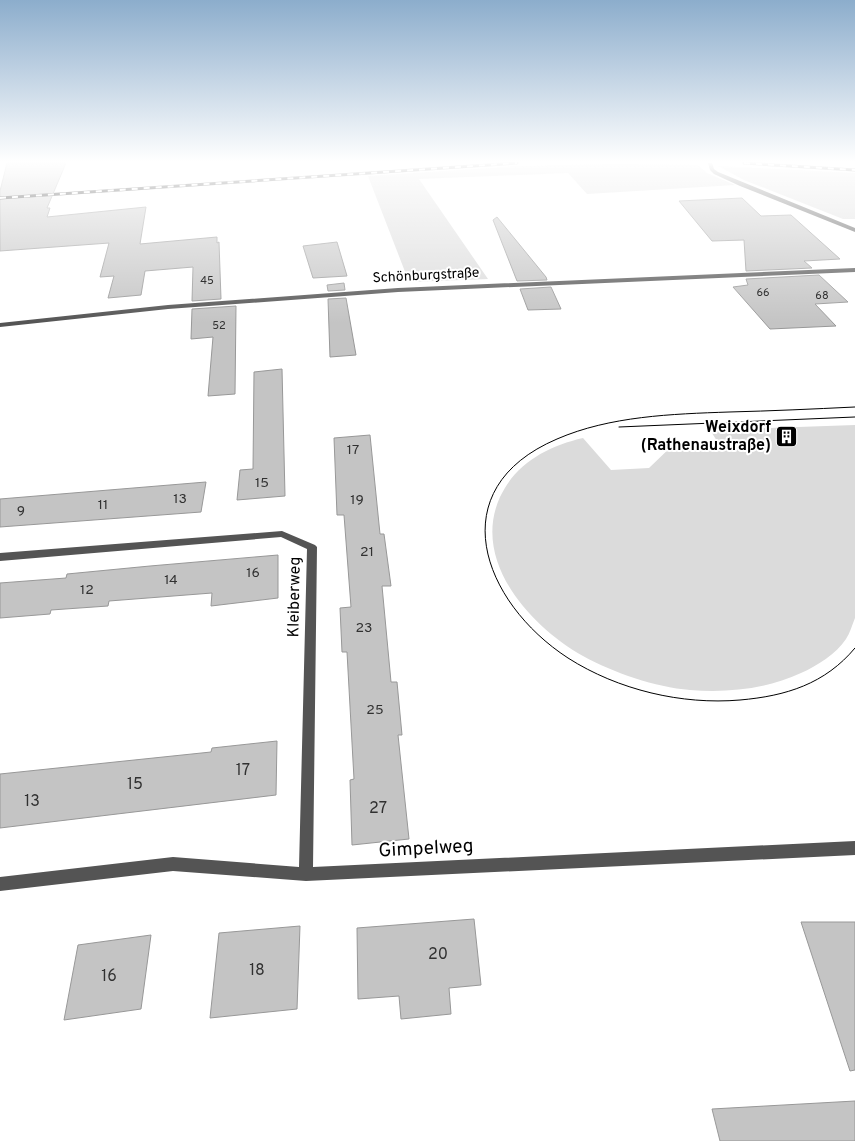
<svg xmlns="http://www.w3.org/2000/svg" width="855" height="1141" viewBox="0 0 855 1141" font-family="Overpass,sans-serif">
	<rect width="100%" height="100%" fill="#fff"/>
	<!-- green -->
	<g fill="#dbdbdb">
		<path d="M615,164L698,165L707,173L735,185L587,194L568,173L419,179L488,279L409,282L368,176L520,166Z"/>
		<path d="M718,166L855,173V219H843L744,180Z"/>
		<path d="M855,425V618C852,625 850,633 846,639C836,654 817,666 801,673C767,689 728,693 690,690C655,687 614,673 583,656C530,626 471,561 500,497C516,463 548,446 583,438L611,470L649,468L675,443L717,441L710,430Z"/>
	</g>
	<!-- building -->
	<g fill="#c4c4c4" stroke="#989898">
		<path d="M7,163H66L47,208H50L47,217L146,207L140,244L217,237V243L219,242L221,299L192,301L193,267L145,271L141,295L108,298L114,276L100,277L109,243L0,251V191Z"/>
		<path d="M742,198L761,216L791,215L840,259L804,261L812,268L746,271L744,240L712,241L679,201Z"/>
		<path d="M497,217L546,277L547,280L517,281L493,220Z"/>
		<path d="M337,242L347,276L313,278L303,246Z"/>
		<path d="M819,275L848,302L815,304L836,326L770,329L733,287L748,285L746,279Z"/>
		<path d="M344,283L345,290L328,291L327,285Z"/>
		<path d="M551,287L561,309L528,310L520,289Z"/>
		<path d="M346,298L356,355L330,357L328,299Z"/>
		<path d="M236,306L235,394L208,396L213,337L191,339L192,309Z"/>
		<path d="M282,369L285,496L237,500L240,470L253,469L254,372Z"/>
		<path d="M370,435L380,534H384L391,586H382L391,682H397L402,735H398L409,839L352,845L350,780L354,779L347,652H342L340,608L351,607L344,515H337L334,438Z"/>
		<path d="M206,482L201,512L0,527V499Z"/>
		<path d="M278,555V598L211,606L212,593L109,601L108,606L51,610L50,614L0,618V583L66,578L67,574L150,566Z"/>
		<path d="M277,741L276,795L0,828V774L211,752L212,748Z"/>
		<path d="M474,919L481,985L449,988L451,1014L401,1019L399,996L358,999L357,928Z"/>
		<path d="M801,922H855V1070L850,1071Z"/>
		<path d="M300,926L297,1009L210,1018L219,933Z"/>
		<path d="M151,935L141,1009L64,1020L78,945Z"/>
		<path d="M855,1101V1141H720L712,1109Z"/>
	</g>
	<g fill="none" stroke-linecap="round" stroke-linejoin="round">
		<!-- street -->
		<g fill="#545454" fill-rule="evenodd">
			<path d="M708,163H712L714,169L718,172L855,228V232L740,186L714,174L710,170Z"/>
			<path d="M855,268V272L398,292L168,309L0,327V323L168,305L398,288Z"/>
			<path d="M282,531L315,545L317,547L313,867L855,841V855L306,881L173,871L0,891V877L173,857L299,867L307,549L281,537L0,561V553Z"/>
		</g>
		<!-- tram -->
		<g stroke="#000" stroke-width="1">
			<path d="M855,407C813,409 771,411 729,412C672,414 610,416 557,439C440,489 482,602 568,658C618,690 682,705 740,700C786,696 825,684 855,648"/>
			<path d="M619,427L855,417"/>
		</g>
		<defs>
			<g id="rail">
				<path d="M744,163L855,170"/>
				<path d="M0,198L517,163"/>
			</g>
		</defs>
		<!-- rail casing -->
		<use href="#rail" stroke="#000" stroke-width="3"/>
		<!-- rail -->
		<use href="#rail" stroke="#fff" stroke-width="2" stroke-dasharray="6" stroke-linecap="butt"/>
	</g>
	<!-- sky -->
	<linearGradient id="sky" x2="0" y2="1"><stop stop-color="#8cadcc"/><stop offset="0.5" stop-color="#fff"/><stop offset="1" stop-color="#fff" stop-opacity="0"/></linearGradient>
	<rect width="855" height="323" fill="url(#sky)"/>
	<!-- icons -->
	<defs>
		<symbol id="building-square" viewBox="-11 -11 22 22"><rect x="-9" y="-9" width="18" height="18" rx="4" fill="#000" stroke="#fff"/><path d="M-4-6H4V6H1V3H-1V6H-4ZM-2.5-4.3h1.7v1.8h-1.7ZM.8-4.3h1.7v1.8H.8ZM-2.5-1h1.7V.8h-1.7ZM.8-1h1.7V.8H.8Z" fill="#fff"/></symbol>
	</defs>
	<g fill-rule="evenodd">
		<use href="#building-square" x="774" y="424" width="25" height="25"/>
	</g>
	<g text-anchor="middle" dominant-baseline="central" stroke-width="4" stroke-linejoin="round" paint-order="stroke">
		<!-- far-number labels -->
		<g font-size="11" fill="#313131">
			<text x="207" y="281">45</text>
			<text x="763" y="293">66</text>
			<text x="822" y="296">68</text>
			<text x="219" y="326">52</text>
		</g>
		<!-- far-street labels -->
		<g font-size="14" fill="#000" stroke="#fff">
			<text transform="translate(426 276) rotate(-3)">Schönburgstraße</text>
		</g>
		<!-- number labels -->
		<g font-size="14" fill="#313131">
			<text x="353" y="450">17</text>
			<text x="262" y="483">15</text>
			<text x="180" y="499">13</text>
			<text x="357" y="500">19</text>
			<text x="103" y="505">11</text>
			<text x="21" y="511">9</text>
			<text x="367" y="552">21</text>
			<text x="253" y="573">16</text>
			<text x="171" y="580">14</text>
			<text x="87" y="590">12</text>
			<text x="364" y="628">23</text>
			<text x="375" y="710">25</text>
		</g>
		<!-- poi labels -->
		<g font-size="16" font-weight="bold" fill="#000" stroke="#fff" text-anchor="end">
			<text x="771" y="428">Weixdorf<tspan x="771" dy="18">(Rathenaustraße)</tspan></text>
		</g>
		<!-- street labels -->
		<g font-size="16" fill="#000" stroke="#fff">
			<text transform="translate(295 597) rotate(-89)">Kleiberweg</text>
		</g>
		<!-- near-number labels -->
		<g font-size="16" fill="#313131">
			<text x="243" y="771">17</text>
			<text x="135" y="785">15</text>
			<text x="32" y="802">13</text>
			<text x="378" y="809">27</text>
			<text x="438" y="955">20</text>
			<text x="257" y="971">18</text>
			<text x="109" y="977">16</text>
		</g>
		<!-- near-street labels -->
		<g font-size="19" fill="#000" stroke="#fff">
			<text transform="translate(426 849) rotate(-3)">Gimpelweg</text>
		</g>
	</g>
</svg>
